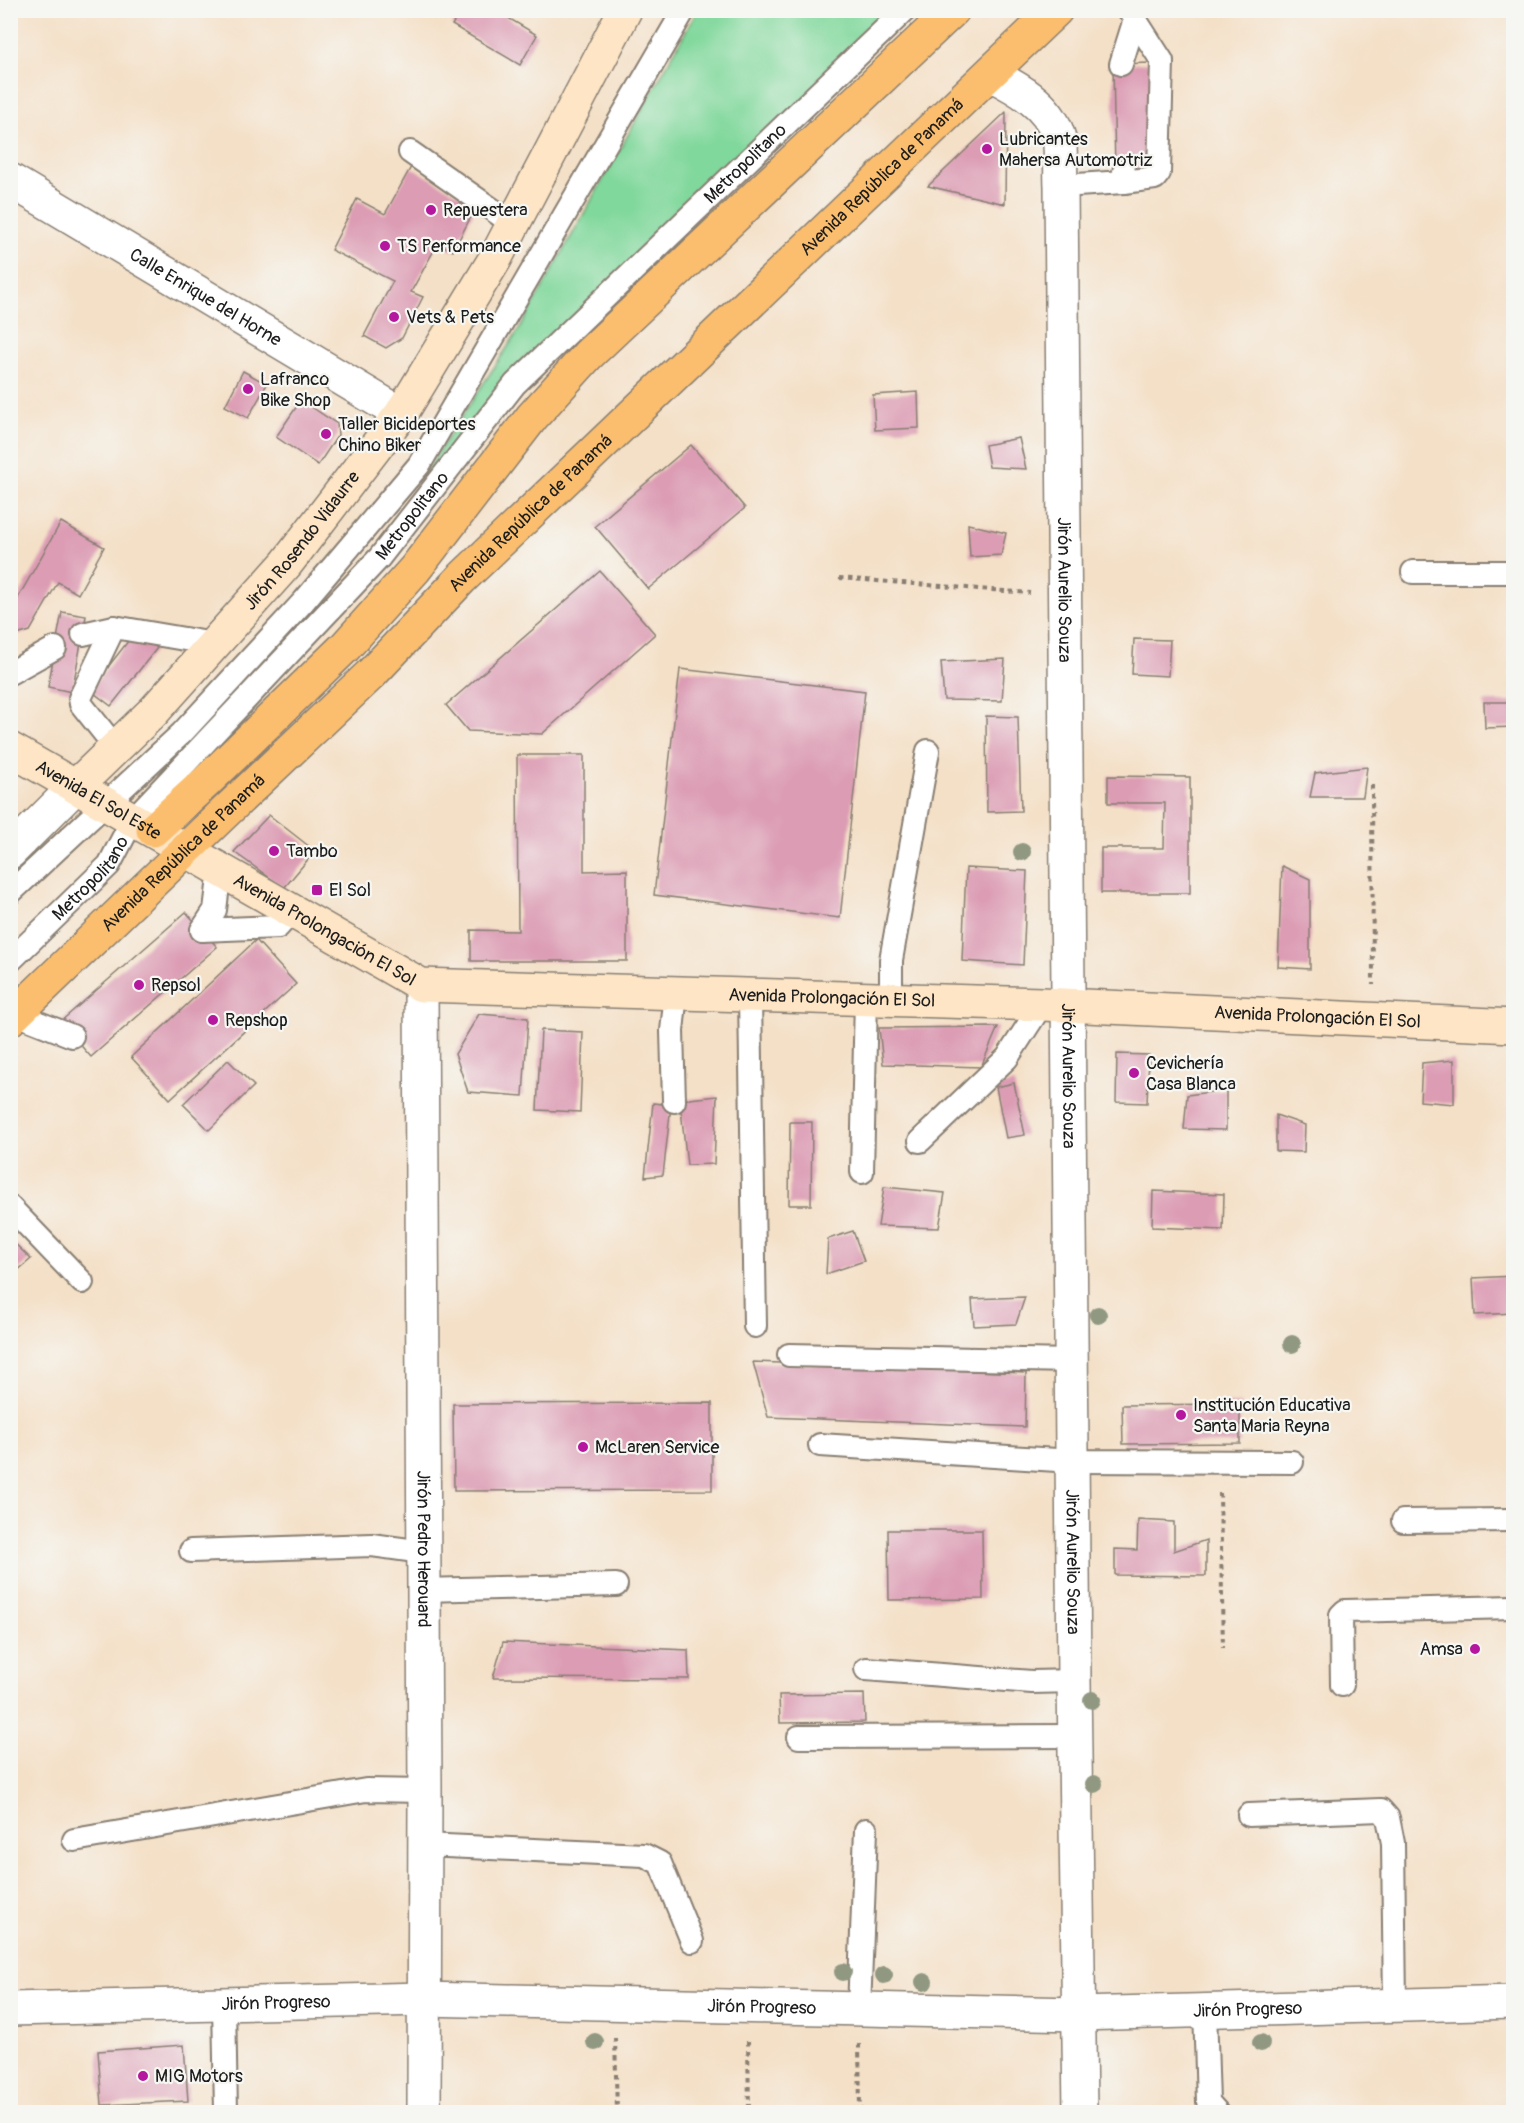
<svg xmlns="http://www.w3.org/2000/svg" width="1524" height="2123" viewBox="0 0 1524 2123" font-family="Pangolin,sans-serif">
	<rect width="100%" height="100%" fill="#f6f6f2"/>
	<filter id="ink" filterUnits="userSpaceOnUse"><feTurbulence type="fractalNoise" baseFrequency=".0167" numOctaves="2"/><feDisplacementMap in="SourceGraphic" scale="12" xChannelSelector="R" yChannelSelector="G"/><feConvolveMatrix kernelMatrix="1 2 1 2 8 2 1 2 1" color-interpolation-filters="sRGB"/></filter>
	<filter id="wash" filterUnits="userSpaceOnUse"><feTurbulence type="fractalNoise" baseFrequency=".008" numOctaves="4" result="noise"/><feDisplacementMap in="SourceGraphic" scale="24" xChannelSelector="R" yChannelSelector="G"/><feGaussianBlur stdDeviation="1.35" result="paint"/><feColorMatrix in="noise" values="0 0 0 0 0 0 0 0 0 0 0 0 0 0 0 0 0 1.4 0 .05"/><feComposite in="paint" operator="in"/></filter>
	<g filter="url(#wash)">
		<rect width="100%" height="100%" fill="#f4e0c7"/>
		<!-- green -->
		<path fill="#81d89c" stroke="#4e7a5c" stroke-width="1.5" d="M697,11H891L426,482L423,475L520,328Z"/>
		<g id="blocks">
			<!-- building -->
			<g fill="#dc9cb4">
				<path d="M461,10H495L537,35L520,65L452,25Z"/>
				<path d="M1153,63L1155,172H1115L1113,64Z"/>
				<path d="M1006,112L1005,204L928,186Z"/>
				<path d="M411,167L477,205L453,251L438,243L411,292L423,297L402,338L386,348L364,336L393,281L331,250L357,199L385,214Z"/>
				<path d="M243,371L267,384L248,418L225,406Z"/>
				<path d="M918,392L919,428L875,430L873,395Z"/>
				<path d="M301,400L337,424L338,435L318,465L276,437Z"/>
				<path d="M1019,438L1026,469L989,467L985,445Z"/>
				<path d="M691,445L745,508L648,589L595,526Z"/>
				<path d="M61,522L104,547L78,594L58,582L30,631L10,637V612Z"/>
				<path d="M968,524L1006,533L1001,555L970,557Z"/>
				<path d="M600,571L655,634L542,734L468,731L446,705Z"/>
				<path d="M62,612L86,616L72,692L48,687Z"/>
				<path d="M136,631L157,648L111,706L90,690Z"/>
				<path d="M1134,639L1170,640L1168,676L1132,674Z"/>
				<path d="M1005,659L1002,701L944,700L941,662Z"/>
				<path d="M680,669L865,691L840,918L654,895Z"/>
				<path d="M1484,702H1514V727L1485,728Z"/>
				<path d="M986,716L1018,717L1021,811L987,812Z"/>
				<path d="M517,755H584V871L627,870V961H471V930L518,931Z"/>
				<path d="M1367,767L1363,797H1310L1315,773Z"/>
				<path d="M1108,776L1190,777V893H1101V848H1164L1165,803H1108Z"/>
				<path d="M269,815L315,851L284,888L234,852Z"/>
				<path d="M1282,866L1310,879V969L1278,967Z"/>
				<path d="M966,868L1027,871L1023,965L962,961Z"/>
				<path d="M186,912L217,947L91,1057L60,1022Z"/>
				<path d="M256,940L296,984L170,1099L131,1057Z"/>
				<path d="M479,1014L528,1018L523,1096L468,1092L455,1054Z"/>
				<path d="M998,1027L981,1067L883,1064L879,1028Z"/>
				<path d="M541,1030L583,1032L580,1112L537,1110Z"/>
				<path d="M1117,1054L1149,1055L1147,1103L1116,1102Z"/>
				<path d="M228,1060L254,1086L209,1130L183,1104Z"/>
				<path d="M1454,1060V1104L1420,1101L1422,1063Z"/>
				<path d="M1014,1083L1025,1135L1006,1138L996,1087Z"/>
				<path d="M1226,1090V1130L1184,1129L1187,1095Z"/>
				<path d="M717,1096L714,1164L687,1165L680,1100Z"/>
				<path d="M653,1103L671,1105L663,1175L645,1177Z"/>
				<path d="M1276,1115L1305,1125L1304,1152L1276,1151Z"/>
				<path d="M790,1122H812L811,1205H789Z"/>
				<path d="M884,1187L945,1193L939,1228L878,1226Z"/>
				<path d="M1153,1191L1224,1194L1223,1230L1152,1227Z"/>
				<path d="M853,1231L864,1261L826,1274L828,1239Z"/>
				<path d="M10,1239L31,1259L10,1277Z"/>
				<path d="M1514,1276V1313L1475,1315L1473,1278Z"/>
				<path d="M1025,1297L1016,1324L974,1326L972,1299Z"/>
				<path d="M753,1362L1026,1373L1025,1427L768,1417Z"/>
				<path d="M712,1403V1490L454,1491L453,1404Z"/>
				<path d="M1240,1404V1443L1123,1444L1122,1405Z"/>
				<path d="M1138,1520L1174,1522V1551L1206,1540V1576L1115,1575V1549L1137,1550Z"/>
				<path d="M888,1530H982L983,1599L889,1600Z"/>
				<path d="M503,1642L688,1650L689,1679L493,1678Z"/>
				<path d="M864,1694L865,1722L780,1723L779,1695Z"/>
				<path d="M184,2045L188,2101L102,2105L98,2051Z"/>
			</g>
		</g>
	</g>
	<g filter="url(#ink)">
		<use href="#blocks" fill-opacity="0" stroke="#887e72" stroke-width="1.5"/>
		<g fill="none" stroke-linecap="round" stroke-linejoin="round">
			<defs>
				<g id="lane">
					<path d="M1121,64L1135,19L1130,12"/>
					<path d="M410,152L513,224"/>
					<path d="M1124,182L1155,178L1159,173L1162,61L1135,19"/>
					<path d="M1061,186L1124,182V172"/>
					<path d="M1413,572H1514"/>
					<path d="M114,627L80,698L81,704L116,748"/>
					<path d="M83,634L114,627L214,644"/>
					<path d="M10,673L55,648"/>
					<path d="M10,893L182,733L304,601L419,465L684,10"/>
					<path d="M202,930L278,927L293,910"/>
					<path d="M202,930L215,910L220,870"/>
					<path id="s1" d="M10,961L109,865L133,819L379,558L515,384L905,10"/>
					<path d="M750,996L755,1326"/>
					<path d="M891,1000V960L928,751"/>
					<path d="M16,1014L72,1036"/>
					<path d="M674,1101L672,1031L676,993"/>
					<path d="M920,1141L1007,1058L1042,1004"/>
					<path d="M862,1172L866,999"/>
					<path d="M10,1207L82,1282"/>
					<path d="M789,1355L1072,1361"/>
					<path d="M820,1445L1073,1461L1292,1462"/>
					<path d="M1403,1521L1514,1520"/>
					<path d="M191,1551L372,1545L423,1552"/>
					<path d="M424,1590L616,1585"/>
					<path d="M866,1669L1032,1682L1074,1681"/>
					<path d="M1342,1685L1341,1615L1345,1611L1514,1607"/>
					<path d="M799,1737L1075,1736"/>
					<path d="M1249,1815L1381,1810L1388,1818L1393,1843L1395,2005"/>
					<path d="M74,1840L366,1790L425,1791"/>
					<path d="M424,1845L644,1855L660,1863L692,1941"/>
					<path d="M224,2003L226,2112"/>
					<path d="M859,2009L866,1830"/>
					<path d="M1205,2010L1208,2102L1217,2112"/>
				</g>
				<g id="street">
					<path id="s2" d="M990,74C1016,87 1048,104 1058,135C1062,146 1060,173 1061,186L1074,1681L1080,2112"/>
					<path id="s3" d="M10,180L401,414"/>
					<path d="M10,852L76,786"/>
					<path id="s4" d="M421,985L425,1791L424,2112"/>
					<path id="s5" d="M10,2009L424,1999L1078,2014L1514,2002"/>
				</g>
				<g id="secondary">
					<path id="s6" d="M10,749L421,985L1042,1004L1514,1026"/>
					<path id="s7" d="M76,786L154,711L286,564L401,414L495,259L625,10"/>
				</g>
				<g id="primary">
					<path d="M153,830L207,781L345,647L415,569L532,417L588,355L953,10"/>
					<path id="s8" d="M10,1019L221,816L371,674L462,578L1056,10"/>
				</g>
			</defs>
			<!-- lane casing -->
			<use href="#lane" stroke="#887e72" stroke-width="26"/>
			<!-- street casing -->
			<use href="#street" stroke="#887e72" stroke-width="36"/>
			<!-- secondary casing -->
			<use href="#secondary" stroke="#887e72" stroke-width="36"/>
			<!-- primary casing -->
			<use href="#primary" stroke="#887e72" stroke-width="36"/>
			<!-- path -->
			<g stroke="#887e72" stroke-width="4" stroke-dasharray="4.5 4.5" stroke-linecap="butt">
				<path d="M839,578L1030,593"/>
				<path d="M1372,785L1373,985"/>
				<path d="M1220,1493L1223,1648"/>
				<path d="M615,2038L617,2112"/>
				<path d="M748,2041L749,2112"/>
				<path d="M859,2044L860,2112"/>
			</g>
			<!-- lane -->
			<use href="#lane" stroke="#fff" stroke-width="22"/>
			<!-- street -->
			<use href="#street" stroke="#fff" stroke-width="33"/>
			<!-- secondary -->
			<use href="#secondary" stroke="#fde5c5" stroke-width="33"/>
			<!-- primary -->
			<use href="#primary" stroke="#fbbe6e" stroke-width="33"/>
		</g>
		<!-- trees -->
		<g fill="#909882">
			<circle cx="1022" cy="852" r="9"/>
			<circle cx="1098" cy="1315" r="9"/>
			<circle cx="1292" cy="1344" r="9"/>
			<circle cx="1092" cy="1700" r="9"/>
			<circle cx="1094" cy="1784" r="9"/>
			<circle cx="843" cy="1972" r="9"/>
			<circle cx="884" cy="1975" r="9"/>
			<circle cx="924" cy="1982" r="9"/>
			<circle cx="595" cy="2042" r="9"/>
			<circle cx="1261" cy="2043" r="9"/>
		</g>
	</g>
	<!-- markers -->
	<g fill="#b5179e" stroke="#f6f6f2" stroke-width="2">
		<circle cx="987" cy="149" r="6"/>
		<circle cx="431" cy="210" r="6"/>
		<circle cx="385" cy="246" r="6"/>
		<circle cx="394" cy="317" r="6"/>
		<circle cx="248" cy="389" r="6"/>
		<circle cx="326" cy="434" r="6"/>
		<circle cx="274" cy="851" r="6"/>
		<rect x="311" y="884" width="12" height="12" rx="3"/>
		<circle cx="139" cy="985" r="6"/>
		<circle cx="213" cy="1020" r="6"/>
		<circle cx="1134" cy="1073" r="6"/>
		<circle cx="1181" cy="1415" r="6"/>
		<circle cx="583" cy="1447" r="6"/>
		<circle cx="1475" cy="1649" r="6"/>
		<circle cx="143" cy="2076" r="6"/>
	</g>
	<g text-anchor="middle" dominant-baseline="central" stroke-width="4.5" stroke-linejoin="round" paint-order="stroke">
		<!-- poi labels -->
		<g font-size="18" fill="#1c1c1c" stroke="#f6f6f2" text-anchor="start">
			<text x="999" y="139">Lubricantes<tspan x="999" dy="21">Mahersa Automotriz</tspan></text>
			<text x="443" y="210">Repuestera</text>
			<text x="397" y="246">TS Performance</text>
			<text x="406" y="317">Vets &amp; Pets</text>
			<text x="260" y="379">Lafranco<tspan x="260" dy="21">Bike Shop</tspan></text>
			<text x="338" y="424">Taller Bicideportes<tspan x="338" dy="21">Chino Biker</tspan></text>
			<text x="286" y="851">Tambo</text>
			<text x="329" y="890">El Sol</text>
			<text x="151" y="985">Repsol</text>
			<text x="225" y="1020">Repshop</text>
			<text x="1146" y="1063">Cevichería<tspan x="1146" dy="21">Casa Blanca</tspan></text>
			<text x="1193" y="1405">Institución Educativa<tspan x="1193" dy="21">Santa Maria Reyna</tspan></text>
			<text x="595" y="1447">McLaren Service</text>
			<text x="1463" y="1649" text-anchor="end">Amsa</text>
			<text x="155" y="2076">MIG Motors</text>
		</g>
		<!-- street labels -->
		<g font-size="18" fill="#1c1c1c" stroke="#f6f6f2">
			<text stroke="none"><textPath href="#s1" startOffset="1088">Metropolitano</textPath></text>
			<text stroke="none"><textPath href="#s8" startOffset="1212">Avenida República de Panamá</textPath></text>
			<text stroke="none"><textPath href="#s3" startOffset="228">Calle Enrique del Horne</textPath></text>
			<text stroke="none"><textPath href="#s8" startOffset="726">Avenida República de Panamá</textPath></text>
			<text stroke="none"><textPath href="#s1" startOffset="602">Metropolitano</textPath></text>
			<text stroke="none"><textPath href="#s7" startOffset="334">Jirón Rosendo Vidaurre</textPath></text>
			<text stroke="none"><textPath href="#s2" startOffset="549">Jirón Aurelio Souza</textPath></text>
			<text stroke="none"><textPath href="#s6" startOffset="102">Avenida El Sol Este</textPath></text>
			<text stroke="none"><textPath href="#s8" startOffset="240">Avenida República de Panamá</textPath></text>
			<text stroke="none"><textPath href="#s1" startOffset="116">Metropolitano</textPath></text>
			<text stroke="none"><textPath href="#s6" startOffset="363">Avenida Prolongación El Sol</textPath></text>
			<text stroke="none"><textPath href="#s6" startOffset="885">Avenida Prolongación El Sol</textPath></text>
			<text stroke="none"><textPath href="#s6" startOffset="1371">Avenida Prolongación El Sol</textPath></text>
			<text stroke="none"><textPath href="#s2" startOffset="1035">Jirón Aurelio Souza</textPath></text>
			<text stroke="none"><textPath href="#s4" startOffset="564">Jirón Pedro Herouard</textPath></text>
			<text stroke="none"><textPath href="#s2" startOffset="1521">Jirón Aurelio Souza</textPath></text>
			<text stroke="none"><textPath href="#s5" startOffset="266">Jirón Progreso</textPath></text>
			<text stroke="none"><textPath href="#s5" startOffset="752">Jirón Progreso</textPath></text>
			<text stroke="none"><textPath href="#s5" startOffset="1238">Jirón Progreso</textPath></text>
		</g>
	</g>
	<!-- margin -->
	<rect width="1524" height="2123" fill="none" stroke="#f6f6f2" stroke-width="36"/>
</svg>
